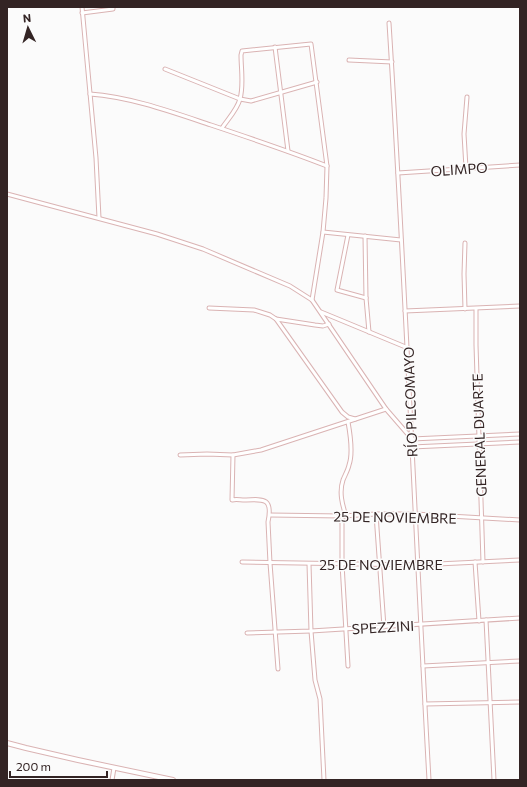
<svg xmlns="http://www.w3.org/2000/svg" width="527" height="787" viewBox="0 0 527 787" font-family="Commissioner,sans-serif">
	<rect width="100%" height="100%" fill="#fbfbfb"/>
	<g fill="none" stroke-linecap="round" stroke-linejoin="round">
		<defs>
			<g id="minor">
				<path d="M82,7L96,158L99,218"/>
				<path d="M82,13L113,9V7"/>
				<path d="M389,23C405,275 415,528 429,780"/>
				<path d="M275,47L288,151"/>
				<path d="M349,60L392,62"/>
				<path d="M165,69L240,99L251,101L317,82"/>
				<path d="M90,94C131,97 172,112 211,125C250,138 289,151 327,166"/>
				<path d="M222,128C228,119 237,110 240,99C244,85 241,69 241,55L242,51L311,44L327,166L326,198L323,232L312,300"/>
				<path d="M466,168L464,134L467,97"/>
				<path d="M398,173L520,165"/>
				<path d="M7,194L157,234L203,249L290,286L312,300L386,409L412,439"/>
				<path d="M323,232L401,240"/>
				<path d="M348,235L337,290L366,298"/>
				<path d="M365,236L366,298L369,332"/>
				<path d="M465,243L464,274L465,309"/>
				<path d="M209,308L254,310L270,315L276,319L315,325L323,326L329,324"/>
				<path d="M476,309V345L483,562"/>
				<path d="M405,311L520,306"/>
				<path d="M321,312L408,348"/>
				<path d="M276,319L342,412L348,417L355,419"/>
				<path d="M412,439L520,434"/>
				<path d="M412,447L520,442"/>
				<path d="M180,455L207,454L233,455L261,450L386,409"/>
				<path d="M233,455L232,500C236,499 240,500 245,500C264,499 273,498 268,522L270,563L278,669"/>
				<path d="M376,514L384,627"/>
				<path d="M270,515L342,516L376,514H415L520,520"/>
				<path d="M342,516V564L348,666"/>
				<path d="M346,516C342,504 339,492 343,480C345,475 348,470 349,465C353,454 350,433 348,422"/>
				<path d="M242,562L417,565L520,560"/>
				<path d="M475,562L479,621"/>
				<path d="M309,564L311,631L315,680L320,699L324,780"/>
				<path d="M486,620L494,780"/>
				<path d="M247,633L311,631L520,618"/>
				<path d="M423,666L520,661"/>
				<path d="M425,704L520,702"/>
				<path d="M112,780L114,768"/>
			</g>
			<path id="tertiary" d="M7,743L26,748L78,760L173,780"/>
		</defs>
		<!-- minor casing -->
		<use href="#minor" stroke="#dab3b3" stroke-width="5"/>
		<!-- tertiary casing -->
		<use href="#tertiary" stroke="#dab3b3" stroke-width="6"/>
		<!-- minor -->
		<use href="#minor" stroke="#fff" stroke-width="3"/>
		<!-- tertiary -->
		<use href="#tertiary" stroke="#fff" stroke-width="4"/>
	</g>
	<g text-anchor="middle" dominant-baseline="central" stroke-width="3" stroke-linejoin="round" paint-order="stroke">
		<!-- street labels -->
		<g font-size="14" fill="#332424" stroke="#fbfbfb">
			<text transform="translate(459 169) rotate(-4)">OLIMPO</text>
			<text transform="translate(410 402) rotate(-92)">RÍO PILCOMAYO</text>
			<text transform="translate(479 435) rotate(-92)">GENERAL DUARTE</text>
			<text transform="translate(395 517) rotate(1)">25 DE NOVIEMBRE</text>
			<text x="381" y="564">25 DE NOVIEMBRE</text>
			<text transform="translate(383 627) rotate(-3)">SPEZZINI</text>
		</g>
	</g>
	<!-- border -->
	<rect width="527" height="787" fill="none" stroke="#332424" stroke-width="16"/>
	<!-- north arrow -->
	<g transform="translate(28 28) rotate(355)" stroke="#fbfbfb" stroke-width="3" paint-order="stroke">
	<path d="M0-3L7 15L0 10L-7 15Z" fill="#332424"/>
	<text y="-6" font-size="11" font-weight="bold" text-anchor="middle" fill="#332424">N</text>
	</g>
	<!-- scale -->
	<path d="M10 771v6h97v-6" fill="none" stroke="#332424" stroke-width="2"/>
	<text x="16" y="771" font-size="12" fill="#332424" stroke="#fbfbfb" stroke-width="3" paint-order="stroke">200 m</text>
</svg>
